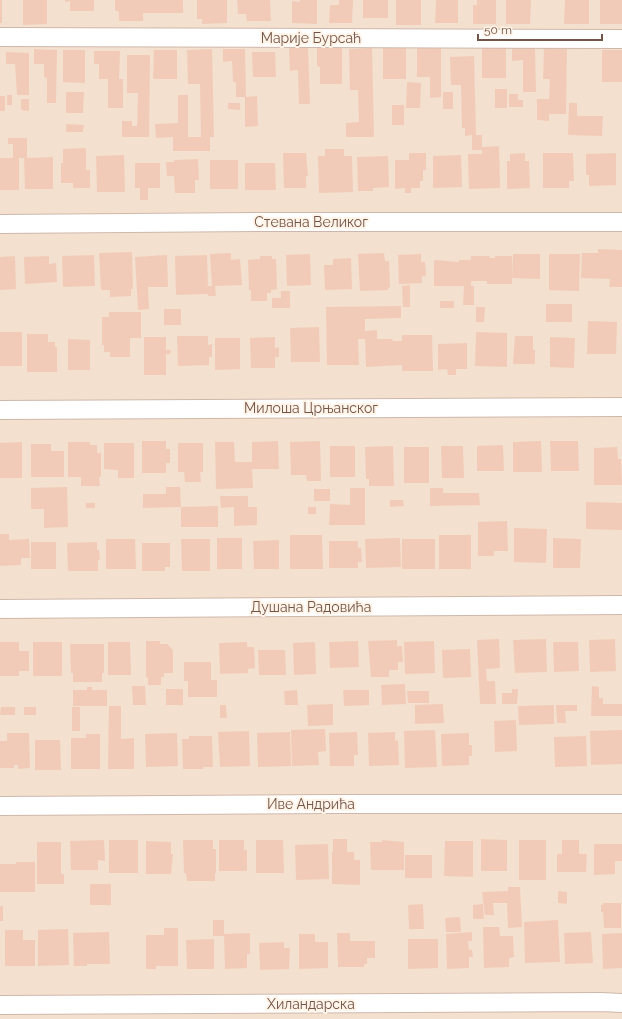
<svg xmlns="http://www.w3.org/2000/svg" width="622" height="1019" viewBox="0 0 622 1019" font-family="Raleway,sans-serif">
	<rect width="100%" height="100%" fill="#fcefe1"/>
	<!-- residential -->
	<rect fill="#f4e0cf" x="0" y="0" width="622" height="1019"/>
	<!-- building -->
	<g fill="#f2cbb8">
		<rect x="0" y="0" width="2" height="23"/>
		<path d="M23,0H47V24L23,25Z"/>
		<path d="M65,0H94V11H70V1L65,2Z"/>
		<path d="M115,0H183V13H143V21H119V12L115,10Z"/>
		<path d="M197,0H227V23L202,24V19H197Z"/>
		<path d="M237,0H270L271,21H247L246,14H238Z"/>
		<path d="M300,0H317V24L292,23V1L300,2Z"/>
		<path d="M339,0H353L352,23H329L330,5H339Z"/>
		<rect x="363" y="0" width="25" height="18"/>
		<rect x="396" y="0" width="25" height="25"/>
		<path d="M436,0H458V23H435Z"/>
		<path d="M477,0H496V24H473V5H477Z"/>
		<path d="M506,0H531L530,24H506Z"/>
		<path d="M565,0H589V24H564Z"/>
		<rect x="600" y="0" width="22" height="24"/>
		<path d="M308,47L310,104H299L298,70L290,71L289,48Z"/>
		<path d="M317,48H342V84H320V67L317,66Z"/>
		<path d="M372,48L374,137H346V123L359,122L358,90H350L349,49Z"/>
		<rect x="383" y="48" width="23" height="31"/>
		<path d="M417,48H441V97L430,98V77H417Z"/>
		<rect x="482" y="48" width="24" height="30"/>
		<path d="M512,48H535L536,92H523V60L512,61Z"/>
		<path d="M544,48L567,49L566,114H549V121L537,120V99H549L550,79H543Z"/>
		<path d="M34,49L57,50L56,103H47V78L44,77V64H34Z"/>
		<path d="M212,49L214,137H210V151H173V137L156,138L155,124L178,123V95H188V137H201L200,84H188L187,50Z"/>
		<path d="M223,49H245L246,97L257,96L258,126L245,127V97H236V82H233L232,61L223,62Z"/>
		<path d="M63,50H85V83L63,82Z"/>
		<path d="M154,50H177V79H153Z"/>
		<rect x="602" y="50" width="20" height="32"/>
		<path d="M94,51H120L119,79H123V108H108V79H99V64H94Z"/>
		<path d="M6,52L29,53V95H17L15,64H6Z"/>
		<path d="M252,52H275L276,77H253Z"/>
		<path d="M127,55H150L149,137H122V121H132V126H137L138,93H127Z"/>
		<path d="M474,56L476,135H482V147L499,146L500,188L469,189L468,154H482V150H472V135L465,136V128H462L461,85H451L450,57Z"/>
		<path d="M407,82L421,83L420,108H406Z"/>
		<rect x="495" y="89" width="12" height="19"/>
		<path d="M66,92H84L83,113H66Z"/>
		<rect x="443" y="92" width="10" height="17"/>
		<path d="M509,94H518V100H523V107H509Z"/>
		<rect x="7" y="95" width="5" height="10"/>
		<rect x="0" y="96" width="5" height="15"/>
		<path d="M21,99H29V111L21,110Z"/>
		<path d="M228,103H240V110L228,109Z"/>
		<path d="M569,103H577V116H603L602,136L568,135Z"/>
		<rect x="392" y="105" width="12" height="20"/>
		<path d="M66,124L84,125L83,132H66Z"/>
		<path d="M8,138H27V158L53,157V189H25L24,158H19V190H0V158H13V144H8Z"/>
		<path d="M86,148V170H90V188H73V183H61V163H63V149Z"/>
		<path d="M325,149H344V156H352L353,192L319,193L318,156H325Z"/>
		<path d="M283,153H306L308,176H306V188H284Z"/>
		<path d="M409,153H426V170H423V181H420V188H411V193H405V188L395,189V160H409Z"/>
		<path d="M525,153V161H529L530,188L507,189V161H510V154Z"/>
		<path d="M543,153H573L574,181H569V188H543Z"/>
		<path d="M616,153V185L589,186V175H586V154Z"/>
		<path d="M124,155L125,192H97L96,156Z"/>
		<path d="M461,155L462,187L433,188V156Z"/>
		<path d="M388,156L389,187L373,188V191H358L357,157Z"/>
		<path d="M198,159L199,180H195V193H175L174,176H167L166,162H174V160Z"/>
		<rect x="210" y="160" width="28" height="29"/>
		<path d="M135,163H160V188H148V200H140V188H135Z"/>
		<path d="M245,163H275L276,190H245Z"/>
		<path d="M598,249L622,250V287H609L610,279L581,278L582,253H598Z"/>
		<path d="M132,252L133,289H131V296L110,297V290H101L99,253Z"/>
		<path d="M231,253V260L240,259L242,285L215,286L216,296H208V294L176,295L175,256L207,255L208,286H212L210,254Z"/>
		<path d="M384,253L385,261H389L390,287L388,288V290L360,291L358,254Z"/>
		<path d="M310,254L311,285L287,286L286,255Z"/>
		<path d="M421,254V262H425L426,276H422V283L399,284L398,255Z"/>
		<path d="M513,254H540V279L512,278Z"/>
		<path d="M549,254H580L579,291L549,290Z"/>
		<path d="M94,255L95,286L63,287L62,256Z"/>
		<path d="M167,255L168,287H148L149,309L138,310L135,257Z"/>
		<path d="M15,256L16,289L0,290V257Z"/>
		<path d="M49,256V264L56,263L57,282L25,284L24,257Z"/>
		<path d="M260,256H272V259H276L277,289L271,290V293H267V301H251V290H249L248,260L260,259Z"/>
		<path d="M471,256H490L489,258H495V256H512V284H487V281H471V286H474V305H463L464,286H434V260L459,262V260H471Z"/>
		<path d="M351,258L352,289L325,290L324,265H333V259Z"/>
		<path d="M410,285V307H403L402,286Z"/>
		<path d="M281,291H290V308H272V298H281Z"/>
		<rect x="440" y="301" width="14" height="7"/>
		<rect x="546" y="304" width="26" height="18"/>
		<path d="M401,306V318L365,319V331L377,330V339H392L393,341H402V335H432L433,371H402V365L366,367L365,339H358L359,365H327L326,307Z"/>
		<path d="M476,307H485L484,322H476Z"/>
		<rect x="164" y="309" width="17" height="16"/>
		<path d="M109,312H141V338H130V357H110V352H104V345H102V317H109Z"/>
		<path d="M588,321L617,322L616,354H587Z"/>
		<path d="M319,327L320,362H291L290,328Z"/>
		<rect x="0" y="332" width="22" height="34"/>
		<path d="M476,332L507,333V367L475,366Z"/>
		<path d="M27,334H48V342H55V347H57V372H27Z"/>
		<path d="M177,336H208V345L212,344V357H209V365L178,366Z"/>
		<path d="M515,336H533V350H535V364H513Z"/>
		<path d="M144,337H166V350H171L170,354H166V375H144Z"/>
		<path d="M275,337V348L279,347V357H275V368H251L250,338Z"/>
		<path d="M550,337L575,338L574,368L550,367Z"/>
		<path d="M215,338H240V369L215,370Z"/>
		<path d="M68,339L90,340V370H68Z"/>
		<path d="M467,343V369H456V375H448L447,369L438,370V344Z"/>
		<path d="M142,441H166V449H170V463H166V473H142Z"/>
		<path d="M278,441L279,469H252L253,488L216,489L215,442H234L235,462H252V442Z"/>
		<path d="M320,441L321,481H307L306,475H291L290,442Z"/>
		<path d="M541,441L542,472H513V442Z"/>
		<path d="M550,441H578L579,471H551Z"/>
		<path d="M22,442V478H0V443Z"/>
		<path d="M68,442H90V445H97V453H101V477H99L100,486H81V477H68Z"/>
		<path d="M104,443H134V478H118V470L104,469Z"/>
		<path d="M178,443H203V472H200L201,482H185L184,472H178Z"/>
		<path d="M31,444H51V451H64V477H31Z"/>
		<path d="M503,445L504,471H477V446Z"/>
		<rect x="330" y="446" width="25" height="31"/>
		<path d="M393,446L394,486H369V479H366L365,447Z"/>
		<path d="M441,446H463L464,478H442Z"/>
		<rect x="404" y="447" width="25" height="36"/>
		<path d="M617,447L618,459H621L622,485H594V448Z"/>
		<path d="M67,487L68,527L44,528V509H31V488Z"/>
		<path d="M166,487H180L181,507L143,508V494H166Z"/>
		<path d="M350,488H365V525H329L330,504L350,505Z"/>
		<path d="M430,488H443V493H479L480,505L430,506Z"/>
		<rect x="314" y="489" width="16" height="12"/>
		<path d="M220,496H248V507H257V525L234,526V507L221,508Z"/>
		<path d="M390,500H403L404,506L390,507Z"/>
		<path d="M586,502L622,503V530L586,529Z"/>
		<rect x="86" y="503" width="9" height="5"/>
		<path d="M218,506V527H181V507Z"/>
		<rect x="308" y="507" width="8" height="7"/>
		<path d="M507,521L508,551H494V556H478V522Z"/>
		<path d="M514,528L547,529L546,563L514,562Z"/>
		<path d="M0,534H9V540L29,539L30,558H21V565L0,566Z"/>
		<path d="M290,535H322L323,569H290Z"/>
		<rect x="439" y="535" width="32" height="34"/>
		<rect x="217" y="538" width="25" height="31"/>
		<path d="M400,538L401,567L366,568L365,539Z"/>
		<path d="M553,538L581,539L580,568H553Z"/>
		<path d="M106,539H135L136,569H106Z"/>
		<path d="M181,539H210V571H182Z"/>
		<rect x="402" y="539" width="33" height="30"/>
		<path d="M279,540V569H254L253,541Z"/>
		<path d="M329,541H358V548H361L362,562H358V568H329Z"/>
		<rect x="31" y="542" width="25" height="27"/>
		<path d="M97,542V550H99L100,560H98V571H68L67,543Z"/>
		<path d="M142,543H170V567H165V571H142Z"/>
		<path d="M499,639L500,668L486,669L487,681H495L496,704H480L477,640Z"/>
		<path d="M546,639L547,672L515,673L513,640Z"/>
		<path d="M615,639L616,671L590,672L589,640Z"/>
		<path d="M397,640V646H402L403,662H398V670H389V677H371L368,641Z"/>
		<path d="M146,641H160V644H167L173,650V673H164V677H161V685H148V678L146,677Z"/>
		<path d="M358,641L359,667L330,668L329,642Z"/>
		<path d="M434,641L435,673L405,674L404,642Z"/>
		<path d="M0,642H19V651H29V671H19V676H0Z"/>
		<rect x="33" y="642" width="29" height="34"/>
		<path d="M108,642H130L131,675H108Z"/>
		<path d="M247,642V647H254L255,668L248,669V673L220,674L219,643Z"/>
		<path d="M315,642L316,674L294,675L293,643Z"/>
		<path d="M553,642H578L579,671L554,672Z"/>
		<path d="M70,644H104V673H102V682H73V673H71Z"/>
		<path d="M470,649L471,677L443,678L442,650Z"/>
		<path d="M258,650H285L286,675H259Z"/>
		<path d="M184,662H211V680H217V697H188V681H184Z"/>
		<path d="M405,684L406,704L382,705L381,685Z"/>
		<path d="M132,686H145L146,705H133Z"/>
		<path d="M592,686L599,687V698H603V704H622V716H591Z"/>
		<path d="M87,687H92V690H107V706H73V690H87Z"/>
		<rect x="166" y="689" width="17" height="16"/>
		<path d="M512,689H518L517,704H502V693H512Z"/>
		<path d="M297,690L298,705H285L284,691Z"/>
		<path d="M343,690H369V705L344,706Z"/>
		<path d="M407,691H429V703H408Z"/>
		<path d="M333,704V725L308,726L307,705Z"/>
		<path d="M443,704L444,723L415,724V705Z"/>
		<path d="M220,705H226L227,718H220Z"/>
		<path d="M554,705V724L519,725L518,706Z"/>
		<path d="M556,705H577V711H565L566,723H557Z"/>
		<path d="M109,706H121V739L134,738V769H108Z"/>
		<path d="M1,707H15V715H0Z"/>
		<rect x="24" y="707" width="12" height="8"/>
		<rect x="72" y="707" width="8" height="24"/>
		<path d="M516,720L517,751L495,752L494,721Z"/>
		<path d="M325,729L326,751L318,752L319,765L292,766L291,730Z"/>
		<path d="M435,730L437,767L405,768L404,731Z"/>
		<path d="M622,730V764L591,765L590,731Z"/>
		<path d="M249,731L250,766L220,767L218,732Z"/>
		<path d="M290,732L291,766L258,767L257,733Z"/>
		<path d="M357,732L358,755H354V766H330L329,733Z"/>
		<path d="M395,732V741L398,740L399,765L369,766L368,733Z"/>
		<path d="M7,733H29L30,768L18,769V765H14V768H0V741H7Z"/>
		<path d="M177,733L178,766L146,767L145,734Z"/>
		<path d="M469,733V745H472V756H469V765L442,766L441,734Z"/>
		<path d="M86,734H100V769H71V738H86Z"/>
		<path d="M189,736H212L213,767H203V769H183L182,739H189Z"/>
		<path d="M586,736L587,766L555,767L554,737Z"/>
		<path d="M35,740H60L61,770H35Z"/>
		<path d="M333,839H347V852H354V860H360V885L332,884V852H333Z"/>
		<path d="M481,839L507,840V871H481Z"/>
		<path d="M104,840L105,861L98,860V870H71L70,841Z"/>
		<rect x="109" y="840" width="29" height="33"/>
		<path d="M183,840H213V849H216V873H215V881H187L186,873H184Z"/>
		<path d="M219,840H244V850H247V871H219Z"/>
		<path d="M256,840H283L284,873H256Z"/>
		<path d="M382,840L404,842V870H371L370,842H382Z"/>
		<rect x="519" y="840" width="27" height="40"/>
		<path d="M562,840H579V854H587L586,872H557V854H562Z"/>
		<path d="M146,841L171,842V854H173L171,874H146Z"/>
		<path d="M445,841H473V877L444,876Z"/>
		<path d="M37,842H61V874H64V884H37Z"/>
		<path d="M328,844L329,879L296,880L295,845Z"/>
		<path d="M594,844H622V861H615V874L594,875Z"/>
		<rect x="405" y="855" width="27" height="23"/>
		<path d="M16,862H35V892H0V864H16Z"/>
		<rect x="90" y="884" width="21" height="21"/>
		<path d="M508,887H520L522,927L508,928L507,903H493L494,915H485L482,892L508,891Z"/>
		<path d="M558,891L567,892V904L558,903Z"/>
		<path d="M603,903H621V928H604L603,912H601V905H603Z"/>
		<path d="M423,904L424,929H409L408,905Z"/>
		<path d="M483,904L484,919H473V905Z"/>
		<rect x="0" y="906" width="3" height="15"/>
		<path d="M460,917L461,932H446L445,918Z"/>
		<path d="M213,920H224V934L250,933V954H247V968L225,969L224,936H213Z"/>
		<path d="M558,920L560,962L525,963L524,922Z"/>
		<path d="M483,927H499L500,936H513L514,957L509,958V967L484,968Z"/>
		<path d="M164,928H178V966H156V969H146V935H164Z"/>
		<path d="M68,929L69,965L38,966V930Z"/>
		<path d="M5,930H23V940H35V966H5Z"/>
		<path d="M109,932L110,964H87V966H74L73,933Z"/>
		<path d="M472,932V941H468L469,950H472L473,957H469V968L447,969L446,934Z"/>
		<path d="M591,932L593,963L565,964L564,933Z"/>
		<path d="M337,933H350V941H375V958H367V964H364V967H338Z"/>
		<path d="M622,933V968L603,969L602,934Z"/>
		<path d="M299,934H315V942H328V968L299,969Z"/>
		<path d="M214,939V969H187L186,940Z"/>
		<path d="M408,939H438V968L408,969Z"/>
		<path d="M284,942V948H290L289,969L260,970L259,943Z"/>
	</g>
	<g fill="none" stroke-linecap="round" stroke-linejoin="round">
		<defs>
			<g id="street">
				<path d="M0,37L622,39"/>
				<path d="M0,224L256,222H622"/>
				<path d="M0,410L622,407"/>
				<path d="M0,609L622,605"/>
				<path d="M0,806L331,804H622"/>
				<path d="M0,1005L601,1002L622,1003"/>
			</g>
		</defs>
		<!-- street casing -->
		<use href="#street" stroke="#cfb8ab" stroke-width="20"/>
		<!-- street -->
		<use href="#street" stroke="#fff" stroke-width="18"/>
	</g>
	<g text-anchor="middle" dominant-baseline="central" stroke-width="4" stroke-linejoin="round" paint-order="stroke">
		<!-- street labels -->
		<g font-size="14" fill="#735448" stroke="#fff4e7">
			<text x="311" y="38">Марије Бурсаћ</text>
			<text x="311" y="222">Стевана Великог</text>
			<text x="311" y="408">Милоша Црњанског</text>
			<text x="311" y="607">Душана Радовића</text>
			<text x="311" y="804">Иве Андрића</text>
			<text x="311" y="1004">Хиландарска</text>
		</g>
	</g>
	<!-- scale -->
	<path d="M478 34v6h124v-6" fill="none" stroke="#735448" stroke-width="2"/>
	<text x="484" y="34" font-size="12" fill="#735448" stroke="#fff4e7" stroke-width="3" paint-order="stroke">50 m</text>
</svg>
